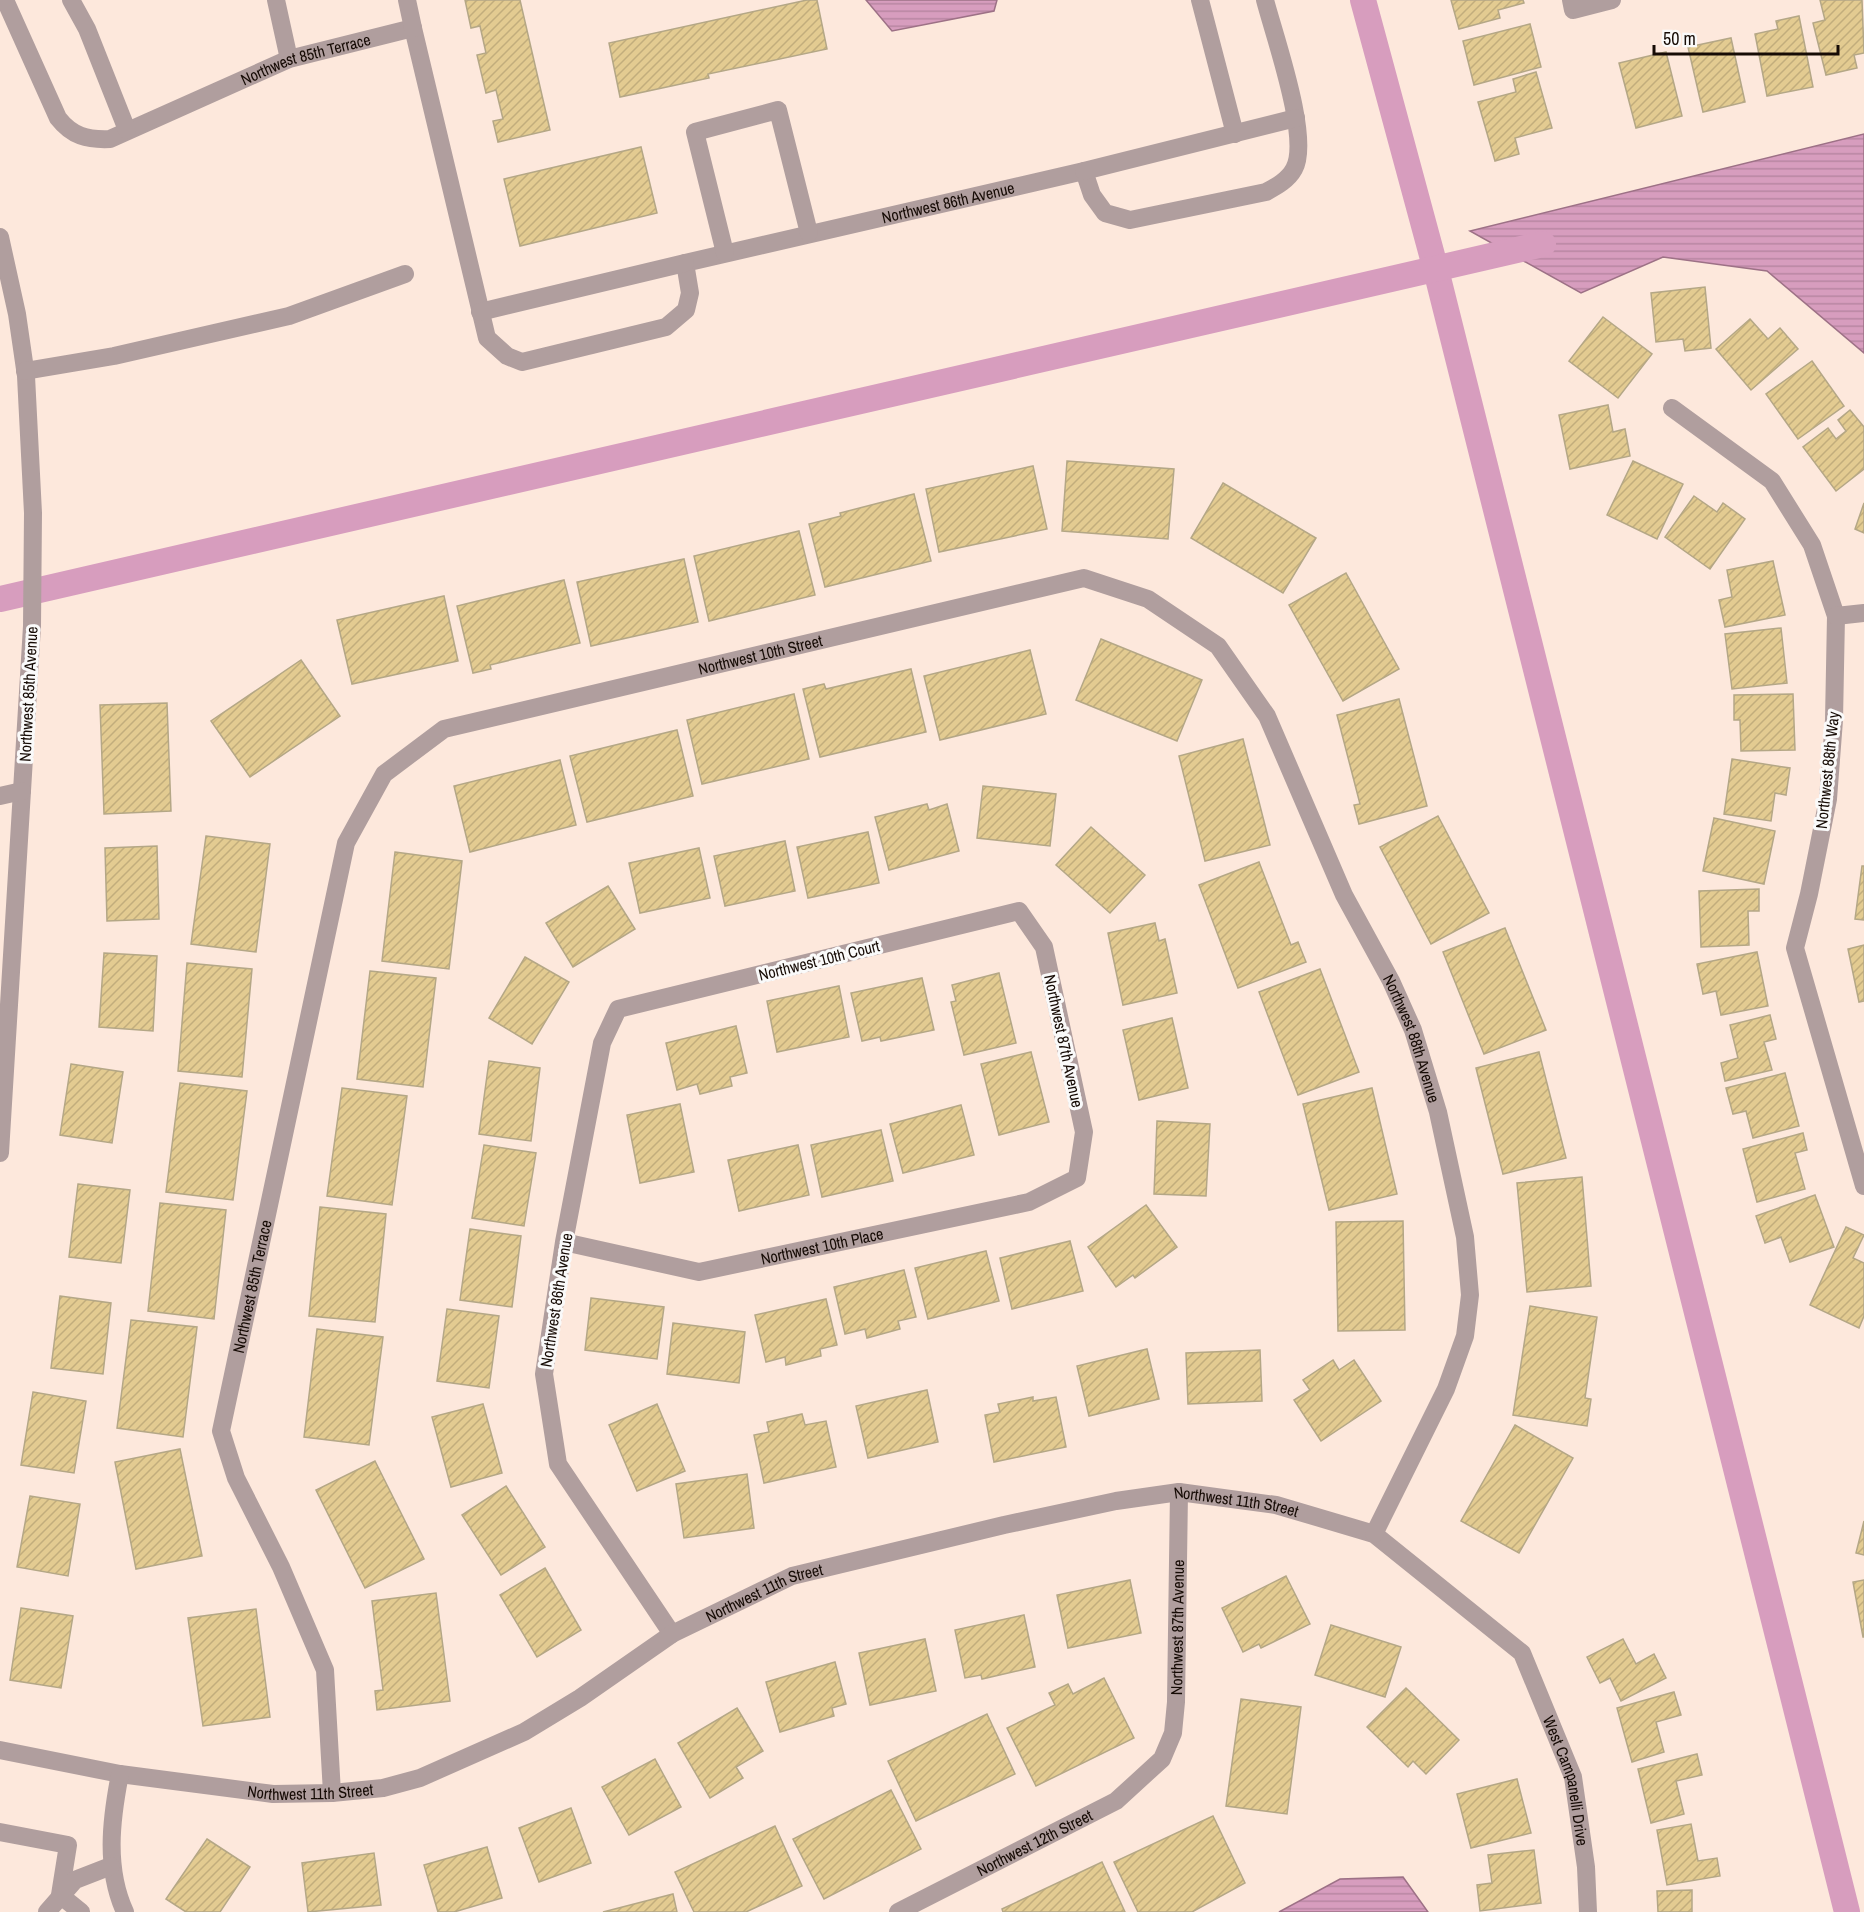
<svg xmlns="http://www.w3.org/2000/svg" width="1864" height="1912" viewBox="0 0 1864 1912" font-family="'Archivo Narrow',sans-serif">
	<defs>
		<pattern id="water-rules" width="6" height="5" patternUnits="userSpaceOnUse" patternTransform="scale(1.5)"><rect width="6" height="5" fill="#d79dbe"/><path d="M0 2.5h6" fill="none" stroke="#b886a2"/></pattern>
		<pattern id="building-hatch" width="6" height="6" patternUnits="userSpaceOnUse" patternTransform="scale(1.5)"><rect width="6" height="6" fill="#e3cb91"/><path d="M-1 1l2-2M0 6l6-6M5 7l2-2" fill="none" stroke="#c2ad7c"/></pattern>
	</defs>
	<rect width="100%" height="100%" fill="#fde8dc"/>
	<!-- water -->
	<g fill="url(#water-rules)" stroke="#9d7186" stroke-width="1.5">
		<path d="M866,0H997L994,11L892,31Z"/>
		<path d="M1864,134V353L1767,271L1663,257L1581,293L1470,231Z"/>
		<path d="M1403,1877L1428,1912H1279L1340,1879Z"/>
	</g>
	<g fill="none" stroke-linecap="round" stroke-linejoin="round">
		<!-- canal -->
		<g stroke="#d79dbe" stroke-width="26">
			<path d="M1363,0L1436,270L1847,1912"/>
			<path d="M0,599L1543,244"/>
		</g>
	</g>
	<!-- building -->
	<g fill="url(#building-hatch)" stroke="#b4a786" stroke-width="1.5">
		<path d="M465,0H520L550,130L498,142L493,121L503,119L496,90L486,93L477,55L486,53L480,26L471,28Z"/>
		<path d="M807,0H817L827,49L708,74L709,78L620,97L609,43Z"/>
		<path d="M1451,0H1523L1524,3L1498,10L1500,18L1459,29Z"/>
		<path d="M1820,0H1862L1864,53L1854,55L1857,68L1826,75L1813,23L1825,20Z"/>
		<path d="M1799,16L1813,87L1767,96L1755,34L1778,29L1776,21Z"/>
		<path d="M1530,24L1541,67L1474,85L1463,41Z"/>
		<path d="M1731,38L1745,102L1703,112L1688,47Z"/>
		<path d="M1666,52L1682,116L1636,128L1619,63Z"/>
		<path d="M1536,72L1552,128L1515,138L1519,154L1495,161L1478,102L1516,92L1513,79Z"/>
		<path d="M641,147L657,213L520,246L504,179Z"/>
		<path d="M1705,287L1711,348L1685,351L1683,339L1656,342L1651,293Z"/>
		<path d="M1603,317L1652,354L1618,398L1569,361Z"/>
		<path d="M1750,319L1768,339L1780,328L1798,349L1751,390L1716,349Z"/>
		<path d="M1812,361L1844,406L1798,439L1766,394Z"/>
		<path d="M1608,405L1613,432L1625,429L1630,456L1570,469L1559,415Z"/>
		<path d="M1850,410L1864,427V469L1836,491L1803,447L1828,428L1836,439L1846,431L1838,420Z"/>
		<path d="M1067,461L1174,469L1168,539L1062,531Z"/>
		<path d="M1633,461L1683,484L1657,539L1607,515Z"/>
		<path d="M1033,466L1047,529L939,552L926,489Z"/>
		<path d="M1223,483L1316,538L1283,593L1191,538Z"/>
		<path d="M914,494L931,561L825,587L809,524L841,516L840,513Z"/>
		<path d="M1694,496L1717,512L1723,503L1745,519L1710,569L1665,537Z"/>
		<path d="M1864,503V533L1855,529Z"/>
		<path d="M799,531L815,595L709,621L694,556Z"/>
		<path d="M684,559L698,622L591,646L577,582Z"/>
		<path d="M1773,561L1785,615L1725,627L1719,600L1732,597L1727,570Z"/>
		<path d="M1346,573L1399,669L1343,701L1289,605Z"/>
		<path d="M564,580L580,643L490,665L491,669L473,673L457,606Z"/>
		<path d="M444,596L458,661L352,684L337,620Z"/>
		<path d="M1781,628L1787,683L1732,689L1725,634Z"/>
		<path d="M1101,639L1202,680L1177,741L1076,700Z"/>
		<path d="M1030,650L1046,714L940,740L924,676Z"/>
		<path d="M301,660L340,716L250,777L211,721Z"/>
		<path d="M911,669L926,732L820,757L803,689L824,684L826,689Z"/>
		<path d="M794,694L809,759L702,784L687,720Z"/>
		<path d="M1793,694L1795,750L1741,751L1740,720H1734V695Z"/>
		<path d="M1399,699L1427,806L1359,824L1354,805L1360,804L1337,715Z"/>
		<path d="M167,703L171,811L104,814L100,705Z"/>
		<path d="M677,730L693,796L587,822L570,756Z"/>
		<path d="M1243,739L1270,845L1205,861L1179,756Z"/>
		<path d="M1732,759L1790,768L1786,795L1775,793L1771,821L1724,814Z"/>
		<path d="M560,760L576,825L470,852L454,786Z"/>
		<path d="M983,786L1056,794L1050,846L977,838Z"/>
		<path d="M927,804L929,810L947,804L959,851L889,870L875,817Z"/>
		<path d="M1438,816L1489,913L1431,944L1380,847Z"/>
		<path d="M1714,818L1775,831L1764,884L1703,871Z"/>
		<path d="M1091,827L1145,875L1110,913L1056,865Z"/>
		<path d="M868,832L879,883L808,898L797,847Z"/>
		<path d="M206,836L270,844L256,952L191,944Z"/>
		<path d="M785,841L795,891L725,906L714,856Z"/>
		<path d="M157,846L159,919L107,921L105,848Z"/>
		<path d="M699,848L710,898L640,913L629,863Z"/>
		<path d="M395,852L462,861L449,969L382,961Z"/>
		<path d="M1259,862L1291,945L1298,942L1306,962L1238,988L1199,885Z"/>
		<path d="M1862,866H1864V920L1855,919Z"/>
		<path d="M608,886L635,929L573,967L546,923Z"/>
		<path d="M1759,889V911H1748L1749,945L1701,947L1699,891Z"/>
		<path d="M1155,923L1159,941L1165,939L1177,993L1123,1005L1108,933Z"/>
		<path d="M1505,928L1546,1030L1484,1054L1443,952Z"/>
		<path d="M1864,945V1001L1859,1002L1848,949Z"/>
		<path d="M1757,952L1768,1006L1721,1015L1716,991L1703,994L1697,964Z"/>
		<path d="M104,953L157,956L153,1031L99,1027Z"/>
		<path d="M525,957L569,982L532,1044L489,1018Z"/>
		<path d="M187,963L252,969L242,1077L178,1071Z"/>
		<path d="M1320,969L1359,1072L1298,1095L1259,992Z"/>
		<path d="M370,971L436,978L423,1087L357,1079Z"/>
		<path d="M999,973L1016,1043L964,1055L951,1002L956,1001L952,985Z"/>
		<path d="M922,978L934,1030L881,1041L880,1037L862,1041L851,993Z"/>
		<path d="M839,986L849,1037L777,1052L767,1001Z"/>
		<path d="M1770,1015L1776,1039L1764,1042L1772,1070L1725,1081L1721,1063L1738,1058L1730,1025Z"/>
		<path d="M1172,1018L1188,1088L1139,1100L1123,1030Z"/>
		<path d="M736,1026L747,1073L730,1077L732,1086L700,1094L697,1084L677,1090L666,1043Z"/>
		<path d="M1031,1052L1049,1122L999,1135L981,1064Z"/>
		<path d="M1539,1052L1566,1158L1503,1174L1476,1068Z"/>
		<path d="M489,1061L540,1068L531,1141L479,1134Z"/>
		<path d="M71,1064L123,1072L112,1143L60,1135Z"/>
		<path d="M1785,1073L1799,1126L1753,1138L1746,1111L1733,1114L1726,1088Z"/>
		<path d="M180,1083L247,1091L233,1200L166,1192Z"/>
		<path d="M342,1088L407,1096L392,1205L327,1196Z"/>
		<path d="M1372,1088L1397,1194L1329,1210L1303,1104Z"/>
		<path d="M680,1104L694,1172L640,1183L627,1115Z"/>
		<path d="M961,1105L974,1155L903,1173L890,1124Z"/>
		<path d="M1157,1121L1210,1124L1206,1196L1154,1194Z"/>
		<path d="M881,1130L893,1181L822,1197L811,1145Z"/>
		<path d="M1803,1133L1807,1150L1795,1153L1805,1189L1757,1202L1743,1149Z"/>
		<path d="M484,1145L536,1153L524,1226L472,1218Z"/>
		<path d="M798,1145L809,1195L739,1211L728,1160Z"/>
		<path d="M1582,1177L1591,1286L1527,1292L1517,1183Z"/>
		<path d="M78,1184L130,1190L121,1263L69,1257Z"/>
		<path d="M1815,1195L1834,1247L1790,1262L1781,1237L1765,1243L1756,1216Z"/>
		<path d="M160,1203L226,1210L214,1319L148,1311Z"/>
		<path d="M1146,1205L1177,1247L1135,1278L1133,1275L1116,1287L1088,1247Z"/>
		<path d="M320,1207L386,1214L375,1322L309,1316Z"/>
		<path d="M1403,1221L1405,1330L1338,1331L1336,1222Z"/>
		<path d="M1846,1227L1864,1235L1853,1258L1864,1263V1316L1859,1328L1810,1305Z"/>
		<path d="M470,1229L521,1236L512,1307L460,1300Z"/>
		<path d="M1070,1241L1083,1291L1012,1309L1000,1258Z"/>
		<path d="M986,1251L999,1301L928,1319L915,1268Z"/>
		<path d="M904,1270L916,1317L898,1321L900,1329L867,1338L865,1329L845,1334L834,1287Z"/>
		<path d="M60,1296L111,1303L103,1374L51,1368Z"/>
		<path d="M591,1298L664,1307L657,1359L585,1350Z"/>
		<path d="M826,1299L837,1345L820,1349L821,1356L786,1365L785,1357L766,1362L755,1315Z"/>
		<path d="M1530,1306L1597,1317L1585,1398L1591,1399L1587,1426L1513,1415Z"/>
		<path d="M447,1309L499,1316L489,1388L437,1381Z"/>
		<path d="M131,1320L197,1327L183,1437L117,1428Z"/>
		<path d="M673,1323L745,1332L739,1383L667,1374Z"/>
		<path d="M317,1329L383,1337L369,1445L304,1437Z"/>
		<path d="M1147,1349L1159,1399L1089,1416L1077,1366Z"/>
		<path d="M1260,1350L1262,1401L1188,1404L1186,1353Z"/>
		<path d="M1333,1360L1339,1370L1354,1360L1381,1401L1321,1441L1294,1400L1310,1390L1303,1380Z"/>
		<path d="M927,1390L938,1442L868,1458L856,1406Z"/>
		<path d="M33,1392L86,1401L74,1473L21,1465Z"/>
		<path d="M1033,1397V1401L1056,1397L1066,1447L994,1462L985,1415L1000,1412L998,1404Z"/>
		<path d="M483,1404L502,1473L451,1487L432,1417Z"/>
		<path d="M657,1404L685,1471L637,1491L609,1425Z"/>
		<path d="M802,1414L805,1425L826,1421L836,1467L764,1483L754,1435L769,1432L767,1422Z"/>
		<path d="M1515,1425L1573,1458L1519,1553L1461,1521Z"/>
		<path d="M180,1449L202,1556L136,1569L115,1462Z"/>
		<path d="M375,1461L424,1559L365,1588L316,1490Z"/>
		<path d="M747,1474L754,1528L684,1538L676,1484Z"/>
		<path d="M506,1486L545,1547L501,1575L462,1515Z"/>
		<path d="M30,1496L80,1504L68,1576L17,1567Z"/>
		<path d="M1864,1521V1555L1856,1553Z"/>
		<path d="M545,1568L581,1630L537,1657L500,1595Z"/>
		<path d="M1286,1576L1310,1624L1261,1648L1259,1644L1243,1652L1222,1608Z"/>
		<path d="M1130,1580L1141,1633L1068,1648L1057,1595Z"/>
		<path d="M1864,1580V1637H1863L1853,1582Z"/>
		<path d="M436,1593L450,1701L377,1710L375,1691L383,1690L372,1601Z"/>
		<path d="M21,1608L73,1616L61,1688L10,1680Z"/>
		<path d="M256,1609L270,1717L203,1726L188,1618Z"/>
		<path d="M1024,1615L1035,1667L982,1679L981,1675L965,1678L955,1630Z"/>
		<path d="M1331,1625L1401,1647L1385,1697L1315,1675Z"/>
		<path d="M925,1639L936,1691L870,1705L859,1653Z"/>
		<path d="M1623,1639L1636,1664L1654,1654L1666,1678L1621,1701L1610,1678L1600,1683L1587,1657Z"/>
		<path d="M835,1662L846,1704L832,1708L834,1716L780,1732L766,1682Z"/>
		<path d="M1104,1678L1134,1738L1036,1786L1007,1728L1055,1705L1049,1693L1068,1684L1073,1694Z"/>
		<path d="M1406,1688L1459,1740L1426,1774L1413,1761L1408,1767L1367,1727Z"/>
		<path d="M1674,1692L1681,1715L1656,1722L1664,1752L1632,1762L1617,1708Z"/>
		<path d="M1241,1699L1301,1707L1287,1814L1226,1806Z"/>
		<path d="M737,1708L763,1751L736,1767L743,1778L710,1798L678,1743Z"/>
		<path d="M987,1714L1015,1774L916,1821L888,1761Z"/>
		<path d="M1697,1754L1702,1775L1676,1781L1684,1814L1651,1823L1638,1769Z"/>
		<path d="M655,1759L681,1807L629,1835L602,1787Z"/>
		<path d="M1517,1779L1531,1833L1471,1848L1457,1794Z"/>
		<path d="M891,1790L921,1849L824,1899L793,1839Z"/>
		<path d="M571,1808L591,1863L539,1882L519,1828Z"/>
		<path d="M1213,1816L1245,1883L1192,1912H1138L1114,1862Z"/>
		<path d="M1691,1824L1698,1861L1717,1858L1720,1876L1667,1885L1657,1830Z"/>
		<path d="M775,1826L802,1886L746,1912H694L675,1872Z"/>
		<path d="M207,1839L250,1867L220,1912H186L166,1899Z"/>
		<path d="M487,1847L502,1898L454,1912H438L424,1865Z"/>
		<path d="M1534,1850L1541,1903L1480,1911L1477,1885L1492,1883L1488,1855Z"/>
		<path d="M374,1853L381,1905L308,1912L302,1863Z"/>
		<path d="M1102,1862L1125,1912H1003L1002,1909Z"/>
		<path d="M1692,1890V1912H1658L1657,1891Z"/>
		<path d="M673,1894L677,1912H603Z"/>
	</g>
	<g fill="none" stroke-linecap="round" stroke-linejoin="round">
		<!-- minor -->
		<g stroke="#b09e9e" stroke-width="18">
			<path id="s1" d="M5,0L58,118C72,136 87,140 110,139L289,59L413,28L487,338L507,356L522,362L666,327L686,310L690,293L685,263L1084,171L1092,195L1105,213L1130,220L1266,192C1277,186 1288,180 1294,169C1311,139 1274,35 1265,0"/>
			<path d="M71,0L87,29L127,130"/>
			<path d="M276,0L289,59"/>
			<path d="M407,0L413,28"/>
			<path d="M1200,0L1235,134"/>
			<path d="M1571,0L1573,10L1612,0"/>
			<path d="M1084,171L1296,118"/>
			<path d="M0,237L17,314L26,376L33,513L32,626L0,1153"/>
			<path d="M725,253L695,132L778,110L809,233"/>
			<path d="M480,312L685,263"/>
			<path d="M25,371L114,356L289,316L405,274"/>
			<path d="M1672,408L1772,481L1812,545L1836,616L1834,720L1828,799L1809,894L1795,948L1864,1186"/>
			<path d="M1836,616L1864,613"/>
			<path d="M0,796L22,791"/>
			<path id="s2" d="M564,1242L699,1272L1029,1202L1077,1178L1084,1132L1044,947L1019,911L618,1009L602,1043L564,1242L544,1374L558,1464L672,1634"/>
			<path id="s3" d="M0,1750L120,1774L273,1794L332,1793L383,1788L420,1778L524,1732L580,1698L672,1634L792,1576L1004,1525L1116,1501L1179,1492L1276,1505L1374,1534L1522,1653L1573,1777L1586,1867L1588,1912"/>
			<path d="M120,1774C111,1820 105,1868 125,1912"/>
			<path id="s4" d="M332,1793L325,1670L281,1567L236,1478L221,1431L346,843L384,774L444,729L1084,578L1148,599L1218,646L1267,716L1344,895L1391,981L1413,1030L1438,1112L1465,1237L1470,1295L1465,1336L1446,1389L1374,1534"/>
			<path d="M0,1832L68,1845L60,1895L81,1912"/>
			<path d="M47,1912L75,1880L111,1866"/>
			<path id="s5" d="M898,1912L1116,1801L1162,1759L1173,1733L1176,1702L1179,1492"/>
		</g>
	</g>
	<g text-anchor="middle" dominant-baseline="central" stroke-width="6" stroke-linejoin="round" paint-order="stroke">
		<!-- street labels -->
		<g font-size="16" fill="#160b05" stroke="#fafafa">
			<text stroke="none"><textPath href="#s1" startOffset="400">Northwest 85th Terrace</textPath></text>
			<text stroke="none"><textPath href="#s1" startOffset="1366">Northwest 86th Avenue</textPath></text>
			<text stroke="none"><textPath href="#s4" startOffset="1464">Northwest 10th Street</textPath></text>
			<text transform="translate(28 694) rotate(-87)">Northwest 85th Avenue</text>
			<text transform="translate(1827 770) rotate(-84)">Northwest 88th Way</text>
			<text transform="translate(819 960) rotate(-14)">Northwest 10th Court</text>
			<text stroke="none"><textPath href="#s4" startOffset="2388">Northwest 88th Avenue</textPath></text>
			<text transform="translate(1064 1041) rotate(78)">Northwest 87th Avenue</text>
			<text stroke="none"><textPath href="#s2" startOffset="264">Northwest 10th Place</textPath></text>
			<text stroke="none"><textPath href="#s4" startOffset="532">Northwest 85th Terrace</textPath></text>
			<text transform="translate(556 1300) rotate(-81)">Northwest 86th Avenue</text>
			<text stroke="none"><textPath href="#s3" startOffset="1304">Northwest 11th Street</textPath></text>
			<text stroke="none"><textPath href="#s3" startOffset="818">Northwest 11th Street</textPath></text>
			<text stroke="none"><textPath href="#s5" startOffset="441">Northwest 87th Avenue</textPath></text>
			<text stroke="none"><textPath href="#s3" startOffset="1772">West Campanelli Drive</textPath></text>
			<text stroke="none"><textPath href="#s3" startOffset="314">Northwest 11th Street</textPath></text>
			<text stroke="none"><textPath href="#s5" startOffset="153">Northwest 12th Street</textPath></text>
		</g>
	</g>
	<!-- scale -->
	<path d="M1654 45v9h184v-9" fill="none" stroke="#160b05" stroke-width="3"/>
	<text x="1663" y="45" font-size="18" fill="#160b05" stroke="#fafafa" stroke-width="4.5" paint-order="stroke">50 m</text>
</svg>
